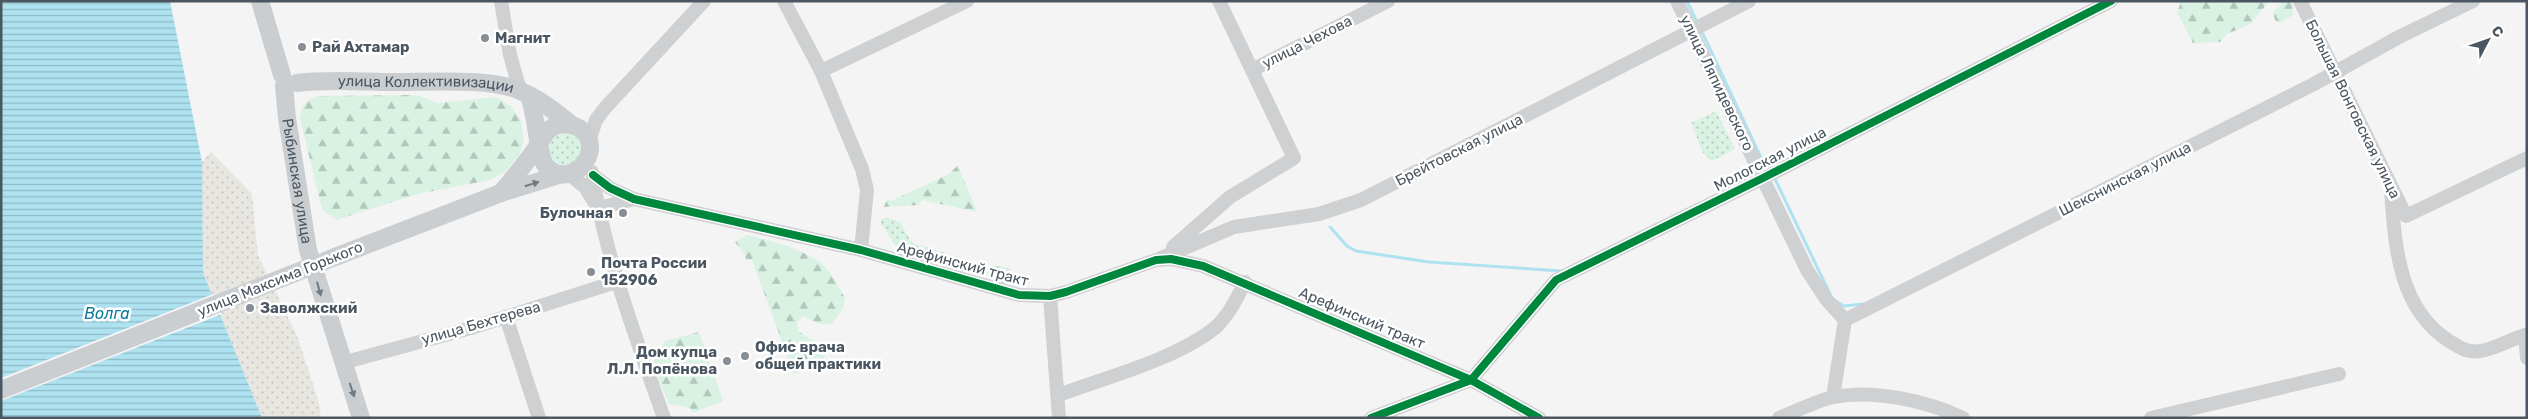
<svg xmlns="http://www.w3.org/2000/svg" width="2528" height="419" viewBox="0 0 2528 419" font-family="Rubik,sans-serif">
	<defs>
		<pattern id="grass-dots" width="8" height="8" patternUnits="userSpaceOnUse" patternTransform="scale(1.25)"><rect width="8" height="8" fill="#d9f2e3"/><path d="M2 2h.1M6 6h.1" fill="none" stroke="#b2c7bb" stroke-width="1.8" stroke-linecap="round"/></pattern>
		<pattern id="forest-firs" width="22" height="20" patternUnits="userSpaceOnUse" patternTransform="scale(1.25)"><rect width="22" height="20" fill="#d9f2e3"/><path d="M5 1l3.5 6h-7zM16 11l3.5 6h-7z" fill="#b2c7bb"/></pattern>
		<pattern id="sand-dots" width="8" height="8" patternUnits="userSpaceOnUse" patternTransform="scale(1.25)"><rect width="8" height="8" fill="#e7e6e1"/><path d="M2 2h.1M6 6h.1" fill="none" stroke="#c8c7c4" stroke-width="1.8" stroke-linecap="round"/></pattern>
		<pattern id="water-rules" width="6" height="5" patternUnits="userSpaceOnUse" patternTransform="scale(1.25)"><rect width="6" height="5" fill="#aee2f0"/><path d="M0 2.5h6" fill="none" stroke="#90bac6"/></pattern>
	</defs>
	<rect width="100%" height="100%" fill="#f4f4f4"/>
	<!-- grass -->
	<g fill="url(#grass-dots)">
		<path d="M1716,111L1735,149L1712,161L1703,153L1691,123Z"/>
		<circle cx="565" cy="149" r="16"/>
		<path d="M888,218L900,222L912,243L968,260L973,263L974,272L972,274L903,257L881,224V219Z"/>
		<path d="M995,265L1011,269L1006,286C997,283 983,280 989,268Z"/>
	</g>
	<!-- forest -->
	<g fill="url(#forest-firs)">
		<path d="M2170,1H2269L2251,24L2227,34L2220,42L2193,43L2177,12L2181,2Z"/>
		<path d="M2280,1H2292L2293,15L2280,23L2275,20L2273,12L2282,4Z"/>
		<path d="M417,95L438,103L496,97L512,107L521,121L524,140L520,154L505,172L490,180L418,194L336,220L322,209L300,119C301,104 306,100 319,96Z"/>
		<path d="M958,165L977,212L922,200L919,205L884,207L887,199L891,201L949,174Z"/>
		<path d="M747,235C772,241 803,248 823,265C832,273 839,288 845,298L843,308L832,324H819L804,316L797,322L798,331L826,349L823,364L794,374L752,260H746L744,253L735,242Z"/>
		<path d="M699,332L723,401L692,413L690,408L669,404L652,364L665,341Z"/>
	</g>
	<!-- sand -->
	<path fill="url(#sand-dots)" d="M211,152L252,194L258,255L298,338L319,403L321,418H262L205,282L203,273L202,162Z"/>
	<!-- water -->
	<path fill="url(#water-rules)" d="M1,1H170L202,162L203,273L262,418H1Z"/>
	<!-- pier -->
	<path fill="#f4f4f4" d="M213,294L222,314L1,401V378Z"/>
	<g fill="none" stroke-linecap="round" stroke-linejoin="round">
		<!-- stream -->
		<g stroke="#aee2f0" stroke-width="3">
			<path d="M1687,1L1696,20"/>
			<path d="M1703,34L1763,162"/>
			<path d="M1775,179L1830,294"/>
			<path d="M1330,227L1347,246L1356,251L1429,262L1561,271"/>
			<path d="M1836,301L1844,306L1863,304"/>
		</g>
		<!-- minor -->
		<g stroke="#ced0d2" stroke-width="14">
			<path d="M501,1L510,55L520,90"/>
			<path d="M784,1L821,71L862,169L867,190L861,250"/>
			<path d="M1677,1L1807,270L1826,299L1845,320"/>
			<path d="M2300,1L2406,216L2527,158"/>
			<path d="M1252,70L1388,1"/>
			<path d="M821,71L967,1"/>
			<path d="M589,141L596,120L605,108L704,1"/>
			<path d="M592,172C605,256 636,338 664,418"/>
			<path d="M569,174L585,187L594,202"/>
			<path d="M593,175L610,188L634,199L861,250L1019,295L1050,296L1066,292L1156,260L1171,259L1203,266L1471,380L1539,418"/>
			<path d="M2391,191C2395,245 2398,308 2449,341C2459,347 2467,353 2480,351C2496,349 2511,338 2527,335"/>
			<path d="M599,214L607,206L634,199"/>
			<path d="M1173,247L1230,197L1294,158L1219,1"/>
			<path d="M1161,258L1234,227L1319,214L1361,200L1749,1"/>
			<path d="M1050,296L1059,418"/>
			<path d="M506,317L539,418"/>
			<path d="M2525,335L2527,358"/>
			<path d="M342,363L471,328L619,281"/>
			<path d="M1059,395C1107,377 1177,359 1216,327C1229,315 1237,298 1245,282"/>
			<path d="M1833,397L1845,320L2314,84L2399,37L2473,1"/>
			<path d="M1371,418L1471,380L1556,280L1763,178L2111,1"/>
			<path d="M1779,418C1797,411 1815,401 1834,397C1873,389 1927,401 1963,418"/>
			<path d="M2151,418L2339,374"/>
		</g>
		<!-- major -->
		<g stroke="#caced1" stroke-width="18">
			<path d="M260,1L282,75"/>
			<path id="s1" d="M297,83C330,79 363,82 396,82C429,82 489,78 518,90C537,97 556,112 572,125"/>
			<path id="s2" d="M284,86L287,118L308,250L361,418"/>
			<path d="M501,193C514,177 528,161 539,144C543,139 544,133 550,129C558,122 570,123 579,128C609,148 571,193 546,166C538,157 536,113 529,96"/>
			<path d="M335,257L501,193L562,174"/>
		</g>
		<!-- major-bridge -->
		<path stroke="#caced1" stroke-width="18" d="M1,390L335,257"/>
		<defs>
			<g id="cycleway">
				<path d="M593,175L610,188L634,199L861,250L1019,295L1050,296L1066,292L1156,260L1171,259L1203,266L1471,380L1539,418"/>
				<path d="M1371,418L1471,380L1556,280L1763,178L2111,1"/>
			</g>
		</defs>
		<!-- cycleway casing -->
		<use href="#cycleway" stroke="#fff" stroke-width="11"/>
		<!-- cycleway -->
		<use href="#cycleway" stroke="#00873e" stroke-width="8"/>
	</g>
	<!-- one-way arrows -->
	<defs><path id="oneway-solid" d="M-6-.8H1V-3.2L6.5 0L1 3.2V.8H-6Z" transform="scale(1.25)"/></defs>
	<g fill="#707a83">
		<use href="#oneway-solid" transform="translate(532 184) rotate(-17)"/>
		<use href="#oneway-solid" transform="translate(319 289) rotate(74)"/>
		<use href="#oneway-solid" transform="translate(352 390) rotate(71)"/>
	</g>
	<!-- markers -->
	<g fill="#868d94" stroke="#fff" stroke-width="2">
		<circle cx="485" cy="38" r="5"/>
		<circle cx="302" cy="47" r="5"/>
		<circle cx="623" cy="213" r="5"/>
		<circle cx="591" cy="272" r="5"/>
		<circle cx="250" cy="308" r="5"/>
		<circle cx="745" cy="356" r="5"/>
		<circle cx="727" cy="361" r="5"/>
	</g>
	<g text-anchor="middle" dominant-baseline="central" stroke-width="5" stroke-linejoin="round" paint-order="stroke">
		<!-- poi labels -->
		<g font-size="15" font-weight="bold" fill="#4a5661" stroke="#fff" text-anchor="start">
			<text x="495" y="38">Магнит</text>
			<text x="312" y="47">Рай Ахтамар</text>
			<text x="613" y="213" text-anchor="end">Булочная</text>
			<text x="601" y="263">Почта России<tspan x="601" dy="17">152906</tspan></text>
			<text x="260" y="308">Заволжский</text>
			<text x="755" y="347">Офис врача<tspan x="755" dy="17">общей практики</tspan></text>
			<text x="717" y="352" text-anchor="end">Дом купца<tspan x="717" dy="17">Л.Л. Попёнова</tspan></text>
		</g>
		<!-- street labels -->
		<g font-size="15" fill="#4a5661" stroke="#fff">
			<text transform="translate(1307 42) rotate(-27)">улица Чехова</text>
			<text transform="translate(1717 83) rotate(64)">улица Ляпидевского</text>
			<text stroke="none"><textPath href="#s1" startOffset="129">улица Коллективизации</textPath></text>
			<text transform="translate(2353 109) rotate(64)">Большая Вонговская улица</text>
			<text transform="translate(1459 150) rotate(-27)">Брейтовская улица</text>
			<text transform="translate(1770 159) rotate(-27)">Мологская улица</text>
			<text transform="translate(2125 179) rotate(-27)">Шекснинская улица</text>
			<text stroke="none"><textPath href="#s2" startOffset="96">Рыбинская улица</textPath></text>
			<text transform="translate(963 264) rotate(15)">Арефинский тракт</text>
			<text transform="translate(280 279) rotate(-22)">улица Максима Горького</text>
			<text transform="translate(1362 318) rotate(23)">Арефинский тракт</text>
			<text transform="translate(481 323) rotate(-16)">улица Бехтерева</text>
		</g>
		<!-- water labels -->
		<g font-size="16" font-style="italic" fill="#0c7c9b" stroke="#fff">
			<text x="107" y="313">Волга</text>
		</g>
	</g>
	<!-- border -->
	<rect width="2528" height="419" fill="none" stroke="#4a5661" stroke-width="5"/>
	<!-- north arrow -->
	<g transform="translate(2488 40) rotate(49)" stroke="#ffffff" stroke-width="4" paint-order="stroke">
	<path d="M0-4L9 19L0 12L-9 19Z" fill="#4a5661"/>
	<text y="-8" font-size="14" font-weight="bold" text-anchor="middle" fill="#4a5661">С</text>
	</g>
</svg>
